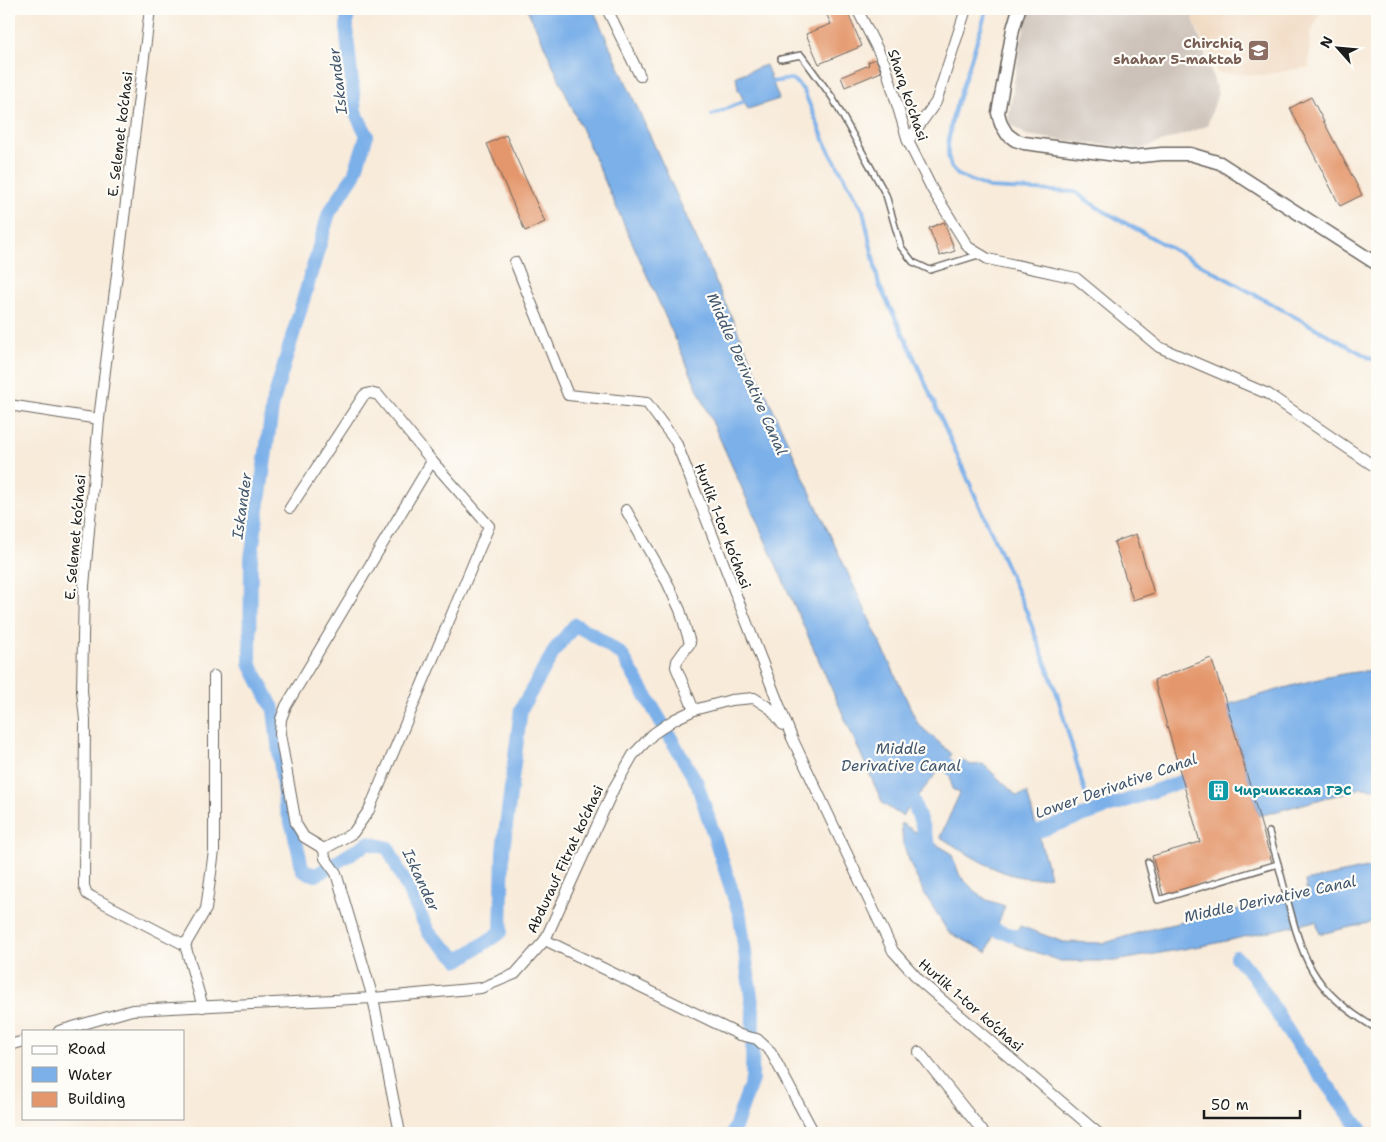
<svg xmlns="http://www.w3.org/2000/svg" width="1386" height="1142" viewBox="0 0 1386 1142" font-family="'Shantell Sans',sans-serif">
	<rect width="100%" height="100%" fill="#fdfcf7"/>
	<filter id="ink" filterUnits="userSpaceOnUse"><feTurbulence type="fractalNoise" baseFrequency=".02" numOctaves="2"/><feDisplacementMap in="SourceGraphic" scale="10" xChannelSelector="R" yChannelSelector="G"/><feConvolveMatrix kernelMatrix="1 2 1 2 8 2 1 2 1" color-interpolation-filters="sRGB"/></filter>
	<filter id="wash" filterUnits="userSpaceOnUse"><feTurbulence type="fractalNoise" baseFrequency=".0096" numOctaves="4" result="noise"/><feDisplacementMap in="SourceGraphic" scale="20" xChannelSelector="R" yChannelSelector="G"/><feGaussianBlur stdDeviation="1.12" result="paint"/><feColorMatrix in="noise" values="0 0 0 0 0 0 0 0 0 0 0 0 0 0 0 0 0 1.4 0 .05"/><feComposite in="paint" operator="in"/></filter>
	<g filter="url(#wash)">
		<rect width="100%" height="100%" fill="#f8ebda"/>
		<!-- built -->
		<path fill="#efd6bc" d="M1189,9H1322L1310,35L1309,67L1262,75L1217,73Z"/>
		<!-- industrial -->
		<path fill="#cdc2b9" d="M1030,9H1190L1218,93L1207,126L1141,149L1067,141L1026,135L1008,123L1020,43Z"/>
		<!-- water -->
		<g fill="#7bb0e9" stroke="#4c6682">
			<path d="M527,9H593L812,496L918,724L952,754L902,816L883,804L540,36Z"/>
			<path d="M766,65L779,99L748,109L738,89L736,76Z"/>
			<path d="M1377,670V789L1362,788L1259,816L1227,705C1276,691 1326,673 1377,670Z"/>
			<path d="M960,759L971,765L983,764L1017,796L1027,793L1050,876C1011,886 972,856 940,837L960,793L952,789L950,774Z"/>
			<path d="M901,823L951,853L960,876L978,894L987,900L1005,906L987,952L948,932L923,891L912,868L903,844Z"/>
			<path d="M1377,866V921L1320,934L1316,921L1212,944L1115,961H1060L1014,944L1020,926L1063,942L1105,943L1147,930L1307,894L1305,881Z"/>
		</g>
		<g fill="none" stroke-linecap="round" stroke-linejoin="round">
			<!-- stream -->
			<g stroke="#7bb0e9" stroke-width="4">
				<path d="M987,9L952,119L948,145V155L951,167L958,175L989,188L1075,192L1100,209L1377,362"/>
				<path d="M769,84L772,82L791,79L797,83L804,91L827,147L863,210L879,285L909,346L1027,613L1057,694L1091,813"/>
				<path d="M712,115L747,100"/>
			</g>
			<!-- canal -->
			<g stroke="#7bb0e9" stroke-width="14">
				<path d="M347,9V36L355,112L367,135L354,175L329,213L273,402L251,559L250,664L274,710L285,804L294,832L303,871L316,875L368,843L388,848L429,933L459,960L501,932L503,850L521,709L556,648L575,625L592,634L622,655L697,783L740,916L753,1011L752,1080L733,1133"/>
				<path d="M932,751L967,782"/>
				<path d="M907,784L933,856"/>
				<path d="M1021,824L1036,832L1200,775"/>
				<path d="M982,919L998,931L1033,941"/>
				<path d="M1236,957L1254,976L1291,1036L1363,1133"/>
			</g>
		</g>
		<g id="blocks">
			<!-- building -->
			<g fill="#e4976c">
				<path d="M824,9H846L862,46L819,64L806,34L831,24Z"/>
				<path d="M876,59L881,72L845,87L841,77L869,65L868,62Z"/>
				<path d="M1311,97L1362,195L1340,206L1290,108Z"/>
				<path d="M506,135L545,222L525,231L487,144Z"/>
				<path d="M944,222L955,251L940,256L929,228Z"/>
				<path d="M1136,534L1154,593L1133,600L1114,542Z"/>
				<path d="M1211,658L1227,705L1272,863L1163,895L1152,856L1200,842L1154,680Z"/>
			</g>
		</g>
	</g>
	<g filter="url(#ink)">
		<use href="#blocks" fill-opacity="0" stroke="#69645e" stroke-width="1"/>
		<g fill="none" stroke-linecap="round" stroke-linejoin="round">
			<defs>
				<g id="service">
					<path d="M781,59L801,55L832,97L886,195L901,247L913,262L930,270L978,255"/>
					<path d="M1148,862L1158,900L1278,864L1269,832"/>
					<path d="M1278,864C1287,895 1296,943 1312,970C1326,995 1353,1015 1377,1029"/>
				</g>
				<g id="minor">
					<path d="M150,9L99,419L84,586L82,691L85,720L84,886L87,894L92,897L185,945L203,1007"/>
					<path d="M607,9L640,76"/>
					<path d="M857,9L885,64L908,141L932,189L968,247L988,259L1076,278L1159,347L1268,394L1377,468"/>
					<path d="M908,141L936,102L966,9"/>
					<path d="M515,262L568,395L647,403L676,442L792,738L893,951L921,982L1098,1133"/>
					<path d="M9,405L99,419"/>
					<path d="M290,508L364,395L370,393L378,395L432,461L489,526L369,810L353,833L324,849L325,858L336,873L373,998L400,1133"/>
					<path d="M626,510L667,582L680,610L690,643L677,661L676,667L694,710"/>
					<path d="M324,849L304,837L296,824L280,734L281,719L286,706L432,461"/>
					<path d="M545,940L740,1035L757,1039L771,1052L814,1133"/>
					<path d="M185,945L206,909L214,851V676"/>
					<path d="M59,1031L132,1010L373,998L481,988L515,974L545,940L614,788L633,755L653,734L675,719L694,710L731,700L754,698L771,709L783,725"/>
					<path d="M9,1045L24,1041"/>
					<path d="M919,1052L984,1133"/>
				</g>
				<path id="tertiary" d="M1019,9L1013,29L998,113L1001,124L1007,134L1015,140L1024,143L1131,157L1162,154H1190L1220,163L1377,264"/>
			</defs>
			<!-- service casing -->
			<use href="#service" stroke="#69645e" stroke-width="8"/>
			<!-- minor casing -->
			<use href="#minor" stroke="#69645e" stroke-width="12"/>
			<!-- tertiary casing -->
			<use href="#tertiary" stroke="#69645e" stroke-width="15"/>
			<!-- service -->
			<use href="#service" stroke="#fff" stroke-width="5"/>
			<!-- minor -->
			<use href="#minor" stroke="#fff" stroke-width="10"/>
			<!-- tertiary -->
			<use href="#tertiary" stroke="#fff" stroke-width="12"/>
		</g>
	</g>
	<!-- icons -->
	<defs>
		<symbol id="school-square" viewBox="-11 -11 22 22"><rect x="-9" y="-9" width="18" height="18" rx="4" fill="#8d6e63" stroke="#fdfcf7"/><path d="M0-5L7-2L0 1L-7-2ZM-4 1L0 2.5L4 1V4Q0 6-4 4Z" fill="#fff"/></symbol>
		<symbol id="building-square" viewBox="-11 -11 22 22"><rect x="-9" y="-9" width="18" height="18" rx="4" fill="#0f9aa8" stroke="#fdfcf7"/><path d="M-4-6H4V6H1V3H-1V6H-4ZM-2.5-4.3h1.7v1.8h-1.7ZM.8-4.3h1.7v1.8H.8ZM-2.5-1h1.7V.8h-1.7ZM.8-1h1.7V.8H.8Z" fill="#fff"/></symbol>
	</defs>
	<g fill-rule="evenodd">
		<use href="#school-square" x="1246" y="38" width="25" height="25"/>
		<use href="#building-square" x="1206" y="778" width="25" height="25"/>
	</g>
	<g text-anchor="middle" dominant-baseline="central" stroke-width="4.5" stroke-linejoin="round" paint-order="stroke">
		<!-- education labels -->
		<g font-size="14" font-weight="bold" fill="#785e54" stroke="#fdfcf7" text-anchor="end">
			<text x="1242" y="43">Chirchiq<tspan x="1242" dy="16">shahar 5-maktab</tspan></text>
		</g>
		<!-- street labels -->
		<g font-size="14" fill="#1c1c1c" stroke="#fdfcf7">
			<text transform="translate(908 95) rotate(71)">Sharq ko'chasi</text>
			<text transform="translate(120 134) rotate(-83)">E. Selemet ko‘chasi</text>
			<text transform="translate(723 526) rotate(69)">Hurlik 1-tor ko‘chasi</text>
			<text transform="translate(75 537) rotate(-85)">E. Selemet ko‘chasi</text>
			<text transform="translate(565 859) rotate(-65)">Abdurauf Fitrat ko‘chasi</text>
			<text transform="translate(971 1005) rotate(41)">Hurlik 1-tor ko‘chasi</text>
		</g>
		<!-- culture labels -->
		<g font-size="14" font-weight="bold" fill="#0d838f" stroke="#fdfcf7" text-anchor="start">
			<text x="1234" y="790">Чирчикская ГЭС</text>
		</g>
		<!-- water labels -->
		<g font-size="15" font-style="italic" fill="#42576e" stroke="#fdfcf7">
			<text transform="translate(338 81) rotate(-97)">Iskander</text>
			<text transform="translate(747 374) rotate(66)">Middle Derivative Canal</text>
			<text transform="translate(242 506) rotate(-82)">Iskander</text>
			<text x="901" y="749">Middle<tspan x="901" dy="17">Derivative Canal</tspan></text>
			<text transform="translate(1116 786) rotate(-19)">Lower Derivative Canal</text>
			<text transform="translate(421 880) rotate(65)">Iskander</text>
			<text transform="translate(1270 899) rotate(-12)">Middle Derivative Canal</text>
		</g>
	</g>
	<!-- margin -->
	<rect width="1386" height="1142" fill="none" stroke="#fdfcf7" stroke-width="30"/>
	<!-- legend -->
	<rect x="22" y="1030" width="162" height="90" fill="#fdfcf7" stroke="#a3a29f"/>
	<rect x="32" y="1046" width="25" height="8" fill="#ffffff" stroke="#a3a29f"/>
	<text x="68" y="1054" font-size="15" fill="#1c1c1c">Road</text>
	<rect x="32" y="1067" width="25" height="15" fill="#7bb0e9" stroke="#a3a29f"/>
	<text x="68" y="1080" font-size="15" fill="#1c1c1c">Water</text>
	<rect x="32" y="1092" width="25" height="15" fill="#e4976c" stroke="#a3a29f"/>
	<text x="68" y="1104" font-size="15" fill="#1c1c1c">Building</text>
	<!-- north arrow -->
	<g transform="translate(1338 48) rotate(297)" stroke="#fdfcf7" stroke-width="4" paint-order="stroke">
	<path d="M0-4L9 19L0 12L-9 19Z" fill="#1c1c1c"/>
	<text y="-8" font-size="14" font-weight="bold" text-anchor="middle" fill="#1c1c1c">N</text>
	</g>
	<!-- scale -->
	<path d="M1204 1110v8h96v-8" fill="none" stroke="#1c1c1c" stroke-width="2.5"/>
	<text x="1211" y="1110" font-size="15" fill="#1c1c1c" stroke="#fdfcf7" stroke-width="4" paint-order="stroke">50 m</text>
</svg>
